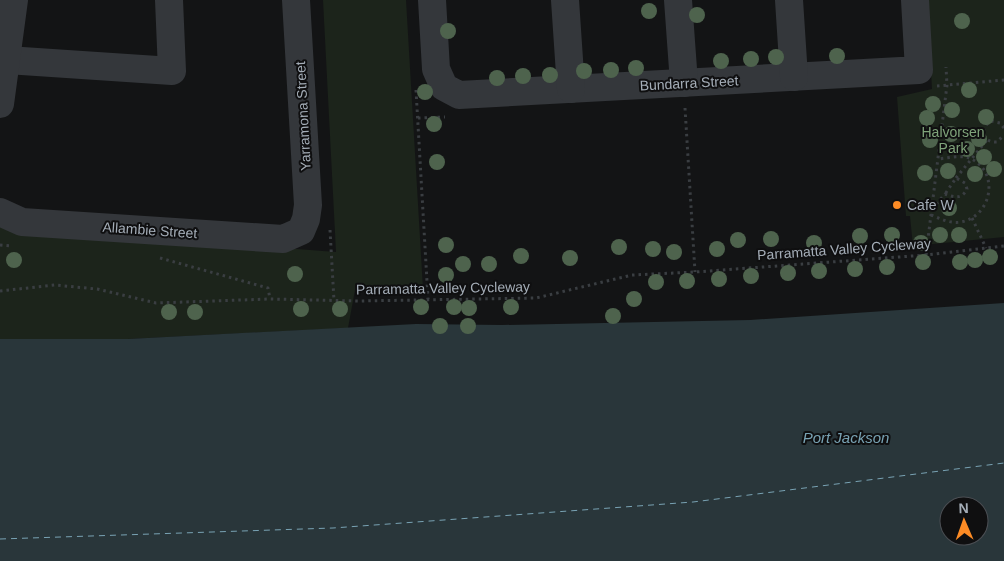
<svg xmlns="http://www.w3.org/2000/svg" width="1004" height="561" viewBox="0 0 1004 561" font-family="Arial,sans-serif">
	<rect width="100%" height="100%" fill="#131415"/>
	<!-- green -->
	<g fill="#1c241b">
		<path d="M323,0H406L423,289L355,290L348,328L128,339H0V226L336,252Z"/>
		<path d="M927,0H1004V237L913,246L910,216H906L897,97L932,89Z"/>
	</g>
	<!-- water -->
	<path fill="#29363a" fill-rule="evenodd" d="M1004,303V561H0V339H128L416,324L502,325L750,320ZM949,506H979V536H949Z"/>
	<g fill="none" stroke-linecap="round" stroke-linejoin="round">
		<!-- ferry -->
		<path stroke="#79a3b4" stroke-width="1" stroke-dasharray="6 5" stroke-linecap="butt" d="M0,539L333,528L693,502L1004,463"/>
		<!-- path -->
		<g stroke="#3a3e42" stroke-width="3" stroke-dasharray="2.5 4" stroke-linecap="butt">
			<path d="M937,86L1004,80"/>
			<path d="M416,90L428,299"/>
			<path d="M685,108L695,272"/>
			<path d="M418,118L445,117"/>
			<path d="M1004,128L1000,123L991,121C979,128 982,143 997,142L1004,135"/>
			<path d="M956,178L987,140"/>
			<path d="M932,209L945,194C955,198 962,199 967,189L965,183L956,178L945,194"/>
			<path d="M931,215C941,219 951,224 961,222C993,216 1000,170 969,158C960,155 948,158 938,159"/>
			<path d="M972,218L986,248"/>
			<path d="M330,230L334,301"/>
			<path d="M0,245L12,246"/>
			<path d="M926,255L947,85L946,67"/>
			<path d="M160,258L268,288L270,299"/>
			<path d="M0,291L55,285L97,289L156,303L270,299L358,301L536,298L632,275L695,272L926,255L1004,246"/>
		</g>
		<!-- minor -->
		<g stroke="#34373b" stroke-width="28">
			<path d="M432,0L436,69L444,87L459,95L919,70L915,0"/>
			<path d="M565,0L571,89"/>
			<path d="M678,0L684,83"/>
			<path d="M789,0L794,77"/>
			<path d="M7,60L172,71L169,0"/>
			<path d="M0,104L14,0"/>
			<path d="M0,212L22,222L283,239L301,231L306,219L308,205L296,0"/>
		</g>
	</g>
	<!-- trees -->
	<g fill="#4e634d">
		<circle cx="649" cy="11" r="8"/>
		<circle cx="697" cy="15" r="8"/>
		<circle cx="962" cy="21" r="8"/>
		<circle cx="448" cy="31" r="8"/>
		<circle cx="837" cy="56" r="8"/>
		<circle cx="776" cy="57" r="8"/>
		<circle cx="751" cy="59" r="8"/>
		<circle cx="721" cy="61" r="8"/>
		<circle cx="636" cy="68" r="8"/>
		<circle cx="611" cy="70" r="8"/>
		<circle cx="584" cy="71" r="8"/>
		<circle cx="550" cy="75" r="8"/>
		<circle cx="523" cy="76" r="8"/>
		<circle cx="497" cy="78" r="8"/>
		<circle cx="969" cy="90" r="8"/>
		<circle cx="425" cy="92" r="8"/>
		<circle cx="933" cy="104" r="8"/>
		<circle cx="952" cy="110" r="8"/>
		<circle cx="986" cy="117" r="8"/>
		<circle cx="927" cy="118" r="8"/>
		<circle cx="434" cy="124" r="8"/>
		<circle cx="951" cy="134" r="8"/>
		<circle cx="979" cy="139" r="8"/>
		<circle cx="930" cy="140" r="8"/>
		<circle cx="967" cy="149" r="8"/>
		<circle cx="984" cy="157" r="8"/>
		<circle cx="437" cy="162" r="8"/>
		<circle cx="994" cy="169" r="8"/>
		<circle cx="948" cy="171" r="8"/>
		<circle cx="925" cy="173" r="8"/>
		<circle cx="975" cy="174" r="8"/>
		<circle cx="949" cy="208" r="8"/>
		<circle cx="892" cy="235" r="8"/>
		<circle cx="940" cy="235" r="8"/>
		<circle cx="959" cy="235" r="8"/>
		<circle cx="860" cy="236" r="8"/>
		<circle cx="771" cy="239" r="8"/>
		<circle cx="738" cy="240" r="8"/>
		<circle cx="814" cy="243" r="8"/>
		<circle cx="921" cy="243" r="8"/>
		<circle cx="446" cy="245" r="8"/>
		<circle cx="619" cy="247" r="8"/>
		<circle cx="653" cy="249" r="8"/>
		<circle cx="717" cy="249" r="8"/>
		<circle cx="674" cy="252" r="8"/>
		<circle cx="521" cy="256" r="8"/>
		<circle cx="990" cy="257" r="8"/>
		<circle cx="570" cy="258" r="8"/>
		<circle cx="14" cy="260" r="8"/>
		<circle cx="975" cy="260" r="8"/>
		<circle cx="923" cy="262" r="8"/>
		<circle cx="960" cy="262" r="8"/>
		<circle cx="463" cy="264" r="8"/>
		<circle cx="489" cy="264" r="8"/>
		<circle cx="887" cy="267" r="8"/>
		<circle cx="855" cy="269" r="8"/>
		<circle cx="819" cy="271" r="8"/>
		<circle cx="788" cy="273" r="8"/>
		<circle cx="295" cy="274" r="8"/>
		<circle cx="446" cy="275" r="8"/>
		<circle cx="751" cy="276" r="8"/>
		<circle cx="719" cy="279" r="8"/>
		<circle cx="687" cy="281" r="8"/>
		<circle cx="656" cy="282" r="8"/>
		<circle cx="634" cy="299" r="8"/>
		<circle cx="421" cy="307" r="8"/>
		<circle cx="454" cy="307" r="8"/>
		<circle cx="511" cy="307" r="8"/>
		<circle cx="469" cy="308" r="8"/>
		<circle cx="301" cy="309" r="8"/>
		<circle cx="340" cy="309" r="8"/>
		<circle cx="169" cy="312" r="8"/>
		<circle cx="195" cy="312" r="8"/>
		<circle cx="613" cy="316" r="8"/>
		<circle cx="440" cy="326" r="8"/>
		<circle cx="468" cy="326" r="8"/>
	</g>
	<!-- markers -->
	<circle fill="#fc8b25" stroke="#0f0f10" stroke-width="2" cx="897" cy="205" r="5"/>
	<g text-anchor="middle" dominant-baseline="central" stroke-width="4" stroke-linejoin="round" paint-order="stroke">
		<!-- street labels -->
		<g font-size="14" fill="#a4adb7" stroke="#0f0f10">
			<text transform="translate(689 83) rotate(-3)">Bundarra Street</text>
			<text transform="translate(303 116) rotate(-93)">Yarramona Street</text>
			<text transform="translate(150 230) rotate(4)">Allambie Street</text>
			<text transform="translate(844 249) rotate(-4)">Parramatta Valley Cycleway</text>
			<text transform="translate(443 288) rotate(-1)">Parramatta Valley Cycleway</text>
		</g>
		<!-- park labels -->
		<g font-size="14" fill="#7fa37a" stroke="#0f0f10">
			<text x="953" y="132">Halvorsen<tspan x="953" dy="16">Park</tspan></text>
		</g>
		<!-- poi labels -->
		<g font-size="14" fill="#a4adb7" stroke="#0f0f10" text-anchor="start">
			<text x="907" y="205">Cafe W</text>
		</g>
		<!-- water labels -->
		<g font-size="15" font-style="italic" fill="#79a3b4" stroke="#0f0f10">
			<text x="846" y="437">Port Jackson</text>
		</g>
	</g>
	<!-- north arrow -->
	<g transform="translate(964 521) rotate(358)"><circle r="24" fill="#0f0f10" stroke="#4b4e53"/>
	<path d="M0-4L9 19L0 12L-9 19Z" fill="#fc8b25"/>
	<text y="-8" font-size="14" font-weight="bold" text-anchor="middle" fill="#a4adb7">N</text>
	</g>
</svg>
